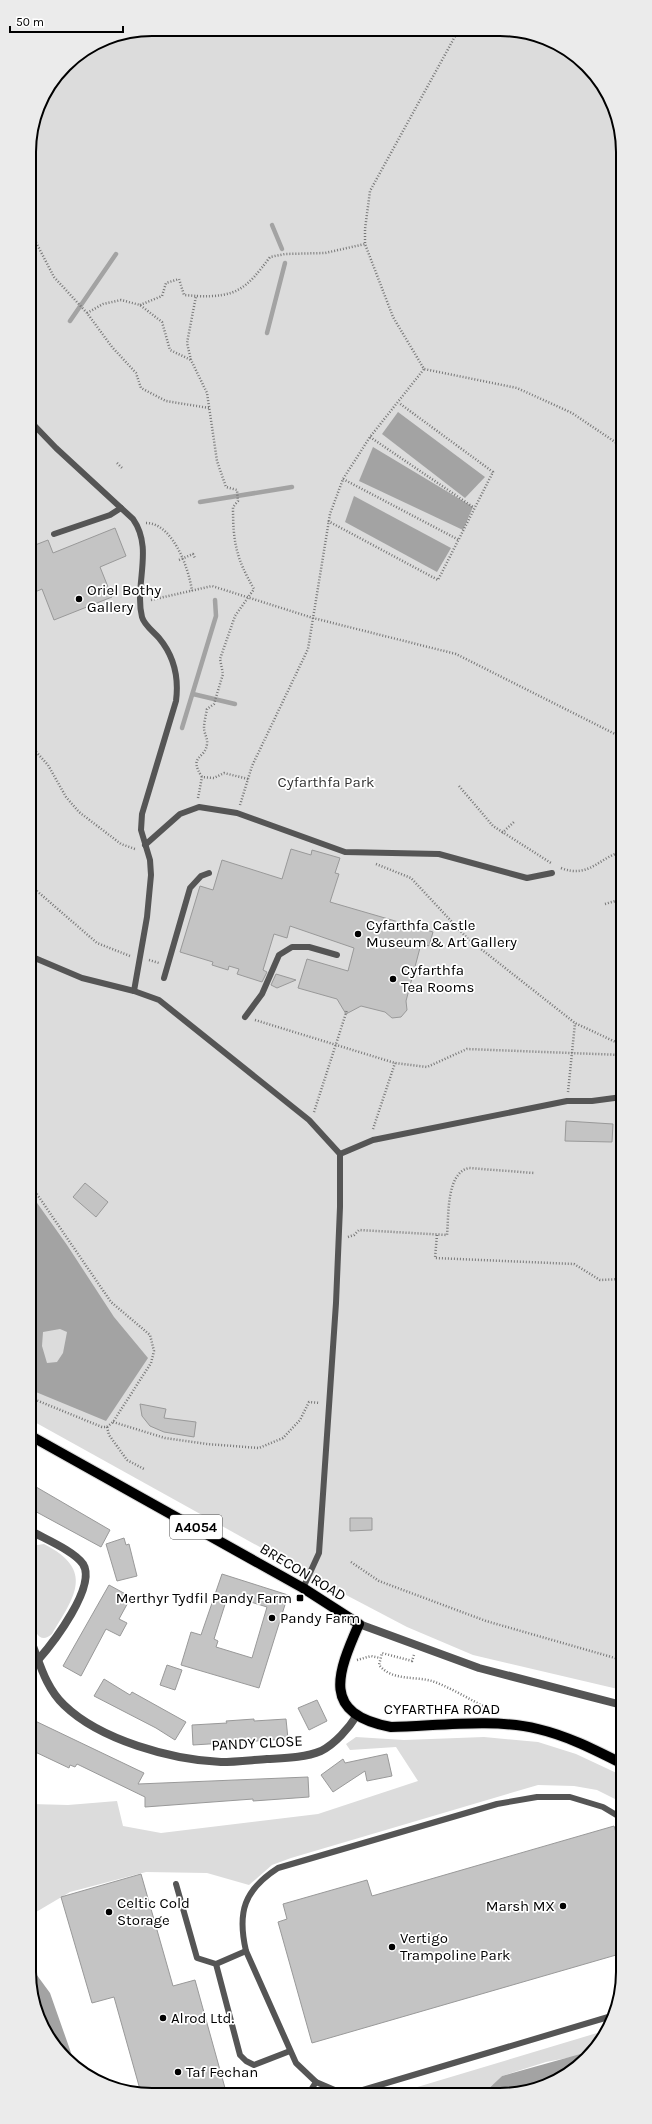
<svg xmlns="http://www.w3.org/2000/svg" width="652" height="2124" viewBox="0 0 652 2124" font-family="Karla,sans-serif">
	<rect width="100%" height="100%" fill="#fff"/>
	<!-- green -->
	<g fill="#dcdcdc">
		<path d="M152,29L524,31L561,45L587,65L610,97L621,128L622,1690L473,1655L407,1627L348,1596L31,1420L29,144L38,105L65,65L105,38Z"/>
		<path d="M44,1544C95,1570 75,1596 52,1634C23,1659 31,1558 31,1546Z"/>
		<path d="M356,1737L404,1740L484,1737L538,1742L576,1754L623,1776V1803L597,1790L574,1786L538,1785L291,1858L272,1865L249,1885L207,1873L146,1872L70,1892L31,1915V1804L68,1805L117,1801L123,1826L161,1833L318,1814L418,1781L396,1747L350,1750L346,1744Z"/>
		<path d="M607,2030L593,2053L546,2062L502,2076L484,2093H415L414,2088Z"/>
	</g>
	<!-- water -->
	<g fill="#a3a3a3" fill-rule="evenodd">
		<path d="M398,412L485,477L465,498L382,434Z"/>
		<path d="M373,447L473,507L463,530L359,481Z"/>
		<path d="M354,496L451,548L437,572L345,522Z"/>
		<path d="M30,1193L67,1245L114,1317L148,1358L106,1421L31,1390ZM60,1329L67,1332L63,1353L57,1362L47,1363L42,1346L43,1332Z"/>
		<path d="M31,1967L50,1993L75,2064L83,2073C59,2055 35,2026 31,1995C30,1986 31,1976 31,1967Z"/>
		<path d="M584,2053H593L561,2079L524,2093H484L502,2076Z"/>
	</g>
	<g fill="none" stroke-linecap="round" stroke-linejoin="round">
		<!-- stream -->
		<g stroke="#a3a3a3" stroke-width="4.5">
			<path d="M272,225L282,249"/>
			<path d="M70,321L116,254"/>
			<path d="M267,333L285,263"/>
			<path d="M200,502L292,487"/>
			<path d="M193,694L235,704"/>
			<path d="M182,728L216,616L215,600"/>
		</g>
	</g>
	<!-- building -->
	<g fill="#c4c4c4" stroke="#999" fill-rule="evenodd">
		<path d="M115,528L126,556L100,567L112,597L54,620L42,589L30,594V547L48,540L53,553Z"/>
		<path d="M291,849L311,855L312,850L340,858L335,873L339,874L330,902L433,932L429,946L421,944L406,1001L407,1010L401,1017L392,1018L385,1012L361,1006L346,1014L337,999L298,988L307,959L348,971L354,948L290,926L287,938L274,934L263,970L267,972L262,982L237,974L239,969L229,966L228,970L212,965L213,962L180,952L200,886L213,890L222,860L282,879Z"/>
		<path d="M276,974L296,980L277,988L271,985Z"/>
		<path d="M566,1121L613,1124L612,1142L565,1141Z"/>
		<path d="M85,1183L108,1202L96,1217L73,1197Z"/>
		<path d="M140,1404L166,1409L164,1418L196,1422L194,1437L164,1432L150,1426L142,1416Z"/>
		<path d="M31,1484L110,1530L101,1547L31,1509Z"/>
		<path d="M350,1518H372V1530L350,1531Z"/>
		<path d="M124,1538L126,1545L129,1544L137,1576L117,1581L106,1544Z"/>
		<path d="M222,1574L288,1595L259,1688L181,1665L191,1632L201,1635ZM228,1595L267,1607L252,1658L216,1647L218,1641L214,1639Z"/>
		<path d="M109,1585L131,1597L119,1619L127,1623L120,1636L106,1629L81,1676L63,1666Z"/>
		<path d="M167,1665L182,1670L175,1690L160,1685Z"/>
		<path d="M104,1679L130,1695L132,1692L186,1722L175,1740L156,1728L94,1696Z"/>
		<path d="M317,1700L327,1721L309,1730L298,1708Z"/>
		<path d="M31,1719L144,1773L138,1784L308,1777L309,1797L253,1801V1799L145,1807V1797L110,1780L77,1764L75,1767L70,1765L69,1768L31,1750Z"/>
		<path d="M254,1719V1721L286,1719L288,1739L193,1745L192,1725L227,1723L226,1721Z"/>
		<path d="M387,1754L392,1776L367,1781L365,1771L333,1792L321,1775L343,1759L345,1763Z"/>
		<path d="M614,1826L623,1855V1953L312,2043L278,1922L287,1919L283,1904L367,1880L372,1896Z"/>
		<path d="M141,1874L173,1986L195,1980L225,2088L208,2093H141L114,1997L92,2003L61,1897Z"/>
	</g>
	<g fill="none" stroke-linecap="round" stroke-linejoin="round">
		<defs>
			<path id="primary" d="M31,1436L303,1588L359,1624C337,1674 321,1714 391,1727C437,1726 494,1718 538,1729C568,1736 595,1750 623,1764"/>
		</defs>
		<!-- primary casing -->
		<use href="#primary" stroke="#dbdbdb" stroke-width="12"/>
		<!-- path -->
		<g stroke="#777" stroke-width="2.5" stroke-dasharray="1 2" stroke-linecap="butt">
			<path d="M458,31L370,191L365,229V244L393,317L424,369L517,388L572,413L621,446"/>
			<path d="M29,229L54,277L87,313L112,347L136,373L141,388L166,401L209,408"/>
			<path d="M140,305L162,296L166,283L179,279L184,295L196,296"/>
			<path d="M87,313L103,304L121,300L140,305L162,322L170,350L191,360"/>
			<path d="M370,437L473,507"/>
			<path d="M117,463L122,468"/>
			<path d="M343,479L459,540"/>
			<path d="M328,521L438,580L493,472L399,403"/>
			<path d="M146,523C173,523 189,569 192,591"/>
			<path d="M179,560L193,554L195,558"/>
			<path d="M151,600L212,586L313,618L456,654L621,737"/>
			<path d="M30,745L48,765L66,797L79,812L121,844L135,849"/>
			<path d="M248,779L224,773L214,778L202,777C188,755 205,760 207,744C208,739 204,733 204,728C204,722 206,715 207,709L214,704L223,674L220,659L235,616L254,589C236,558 233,542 233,507L238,501L237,490L226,487L217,461L207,393L191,360L187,343L196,296C237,298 247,288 270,257L285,254L325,253L365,244"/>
			<path d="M459,786L493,826L551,863"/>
			<path d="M198,798L202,777"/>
			<path d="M240,805L252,766L308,649L330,514L343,479L370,437L424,369"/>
			<path d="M502,833L514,822"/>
			<path d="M376,864L411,878L467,938L575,1023L622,1045"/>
			<path d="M561,868C589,879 600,857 621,852"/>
			<path d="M30,885L97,943L130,956"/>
			<path d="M605,904L622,899"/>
			<path d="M149,960L159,963"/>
			<path d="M255,1020L395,1063L427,1067L467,1049L622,1055"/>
			<path d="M568,1092L575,1023"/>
			<path d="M314,1112L347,1010"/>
			<path d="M373,1129L395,1063"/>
			<path d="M30,1184L111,1302L150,1335L154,1351L151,1363L113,1422L107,1427H102L31,1398"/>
			<path d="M437,1235L435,1258L574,1264L600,1280L622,1279"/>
			<path d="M348,1237L354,1235L359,1230L447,1235C449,1215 446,1173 469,1168L534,1173"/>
			<path d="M113,1422L165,1438L207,1444L259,1448L283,1438L300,1420L309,1402L320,1403"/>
			<path d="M107,1427L109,1435L127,1460L144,1469"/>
			<path d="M351,1562L379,1581L486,1621L622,1660"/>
			<path d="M414,1655L412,1661L382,1653L379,1665C392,1681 414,1676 432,1681C452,1688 472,1701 491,1710"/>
			<path d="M357,1660L371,1656L380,1658"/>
		</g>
		<!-- service -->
		<g stroke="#555" stroke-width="6">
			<path d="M30,421L56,448L133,519C154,549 134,584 142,617C144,625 154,632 159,638C174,656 179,678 176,701L142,814L141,830L150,860L151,875L147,917L134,991"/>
			<path d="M54,534L110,515L121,508"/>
			<path d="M145,845L180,814L199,807L237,813L345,852L439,854L527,878L552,873"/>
			<path d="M30,956L82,978L134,991L159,1000L309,1120L340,1154V1207L336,1303L319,1553L303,1588"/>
			<path d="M164,978L190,888L201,876L209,873"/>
			<path d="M245,1017L262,994L279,955L292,947H309L337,955"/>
			<path d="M340,1154L373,1140L567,1101H592L622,1097"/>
			<path d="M176,1884L197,1958L216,1964L240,2055L246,2061L254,2065L290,2051"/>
			<path d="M216,1964L246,1951"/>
			<path d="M615,2015L363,2090L337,2091L316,2082L296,2063L246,1951C237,1912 244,1890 278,1868L497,1804L537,1797H570L603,1807L623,1819"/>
			<path d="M309,2093L316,2082"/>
		</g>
		<!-- minor -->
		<g stroke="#555" stroke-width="8">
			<path d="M31,1531C45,1539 74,1551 83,1564C97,1586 53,1643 38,1660"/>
			<path d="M359,1624L479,1668L622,1705"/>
			<path d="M31,1641C40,1664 46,1688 64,1705C100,1740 172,1760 221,1762C236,1762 252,1760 267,1759C285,1758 304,1758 321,1751C335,1744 349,1728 357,1715"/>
		</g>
		<!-- primary -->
		<use href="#primary" stroke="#000" stroke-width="10"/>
	</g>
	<!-- markers -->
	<g fill="#000" stroke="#fff" stroke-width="1.5">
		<circle cx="79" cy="599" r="4"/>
		<circle cx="358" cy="934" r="4"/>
		<circle cx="393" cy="979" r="4"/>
		<rect x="296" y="1594" width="8" height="8" rx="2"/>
		<circle cx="272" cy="1618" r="4"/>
		<circle cx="563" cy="1906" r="4"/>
		<circle cx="109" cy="1912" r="4"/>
		<circle cx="392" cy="1947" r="4"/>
		<circle cx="163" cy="2018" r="4"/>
		<circle cx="178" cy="2072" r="4"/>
	</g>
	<g text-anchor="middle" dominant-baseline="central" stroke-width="3.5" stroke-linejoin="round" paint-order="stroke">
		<!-- shield labels -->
		<rect fill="#fff" stroke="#4c4c4c" stroke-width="1" x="170" y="1515" width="52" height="24" rx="3"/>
		<g font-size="14" font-weight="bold" fill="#000">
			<text x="196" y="1527">A4054</text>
		</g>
		<!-- poi labels -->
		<g font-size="15" fill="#000" stroke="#fff" text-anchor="start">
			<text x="87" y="590">Oriel Bothy<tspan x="87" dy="17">Gallery</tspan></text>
			<text x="366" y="925">Cyfarthfa Castle<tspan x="366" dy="17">Museum &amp; Art Gallery</tspan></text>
			<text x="401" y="970">Cyfarthfa<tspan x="401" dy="17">Tea Rooms</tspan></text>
			<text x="292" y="1598" text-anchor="end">Merthyr Tydfil Pandy Farm</text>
			<text x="280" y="1618">Pandy Farm</text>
			<text x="117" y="1903">Celtic Cold<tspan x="117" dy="17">Storage</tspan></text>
			<text x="555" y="1906" text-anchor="end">Marsh MX</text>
			<text x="400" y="1938">Vertigo<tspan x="400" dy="17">Trampoline Park</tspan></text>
			<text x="171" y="2018">Alrod Ltd.</text>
			<text x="186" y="2072">Taf Fechan</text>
		</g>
		<!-- park labels -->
		<g font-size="15" fill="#333" stroke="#fff">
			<text x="326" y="782">Cyfarthfa Park</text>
		</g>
		<!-- street labels -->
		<g font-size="15" fill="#000" stroke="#fff">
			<text transform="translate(303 1572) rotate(31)">BRECON ROAD</text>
			<text x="442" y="1709">CYFARTHFA ROAD</text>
			<text transform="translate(257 1743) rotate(-3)">PANDY CLOSE</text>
		</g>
	</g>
	<!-- crop -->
	<path d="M0 0H652V2124H0ZM152 36H500A116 116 0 0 1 616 152V1972A116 116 0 0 1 500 2088H152A116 116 0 0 1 36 1972V152A116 116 0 0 1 152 36Z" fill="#ebebeb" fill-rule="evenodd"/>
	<path fill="none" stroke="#000" stroke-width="2" d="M152 36H500A116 116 0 0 1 616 152V1972A116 116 0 0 1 500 2088H152A116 116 0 0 1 36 1972V152A116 116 0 0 1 152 36Z"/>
	<!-- scale -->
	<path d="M10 26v6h113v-6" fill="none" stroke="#000000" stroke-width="2"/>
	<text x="16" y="26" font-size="12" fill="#000000" stroke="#ffffff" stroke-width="3" paint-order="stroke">50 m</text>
</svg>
